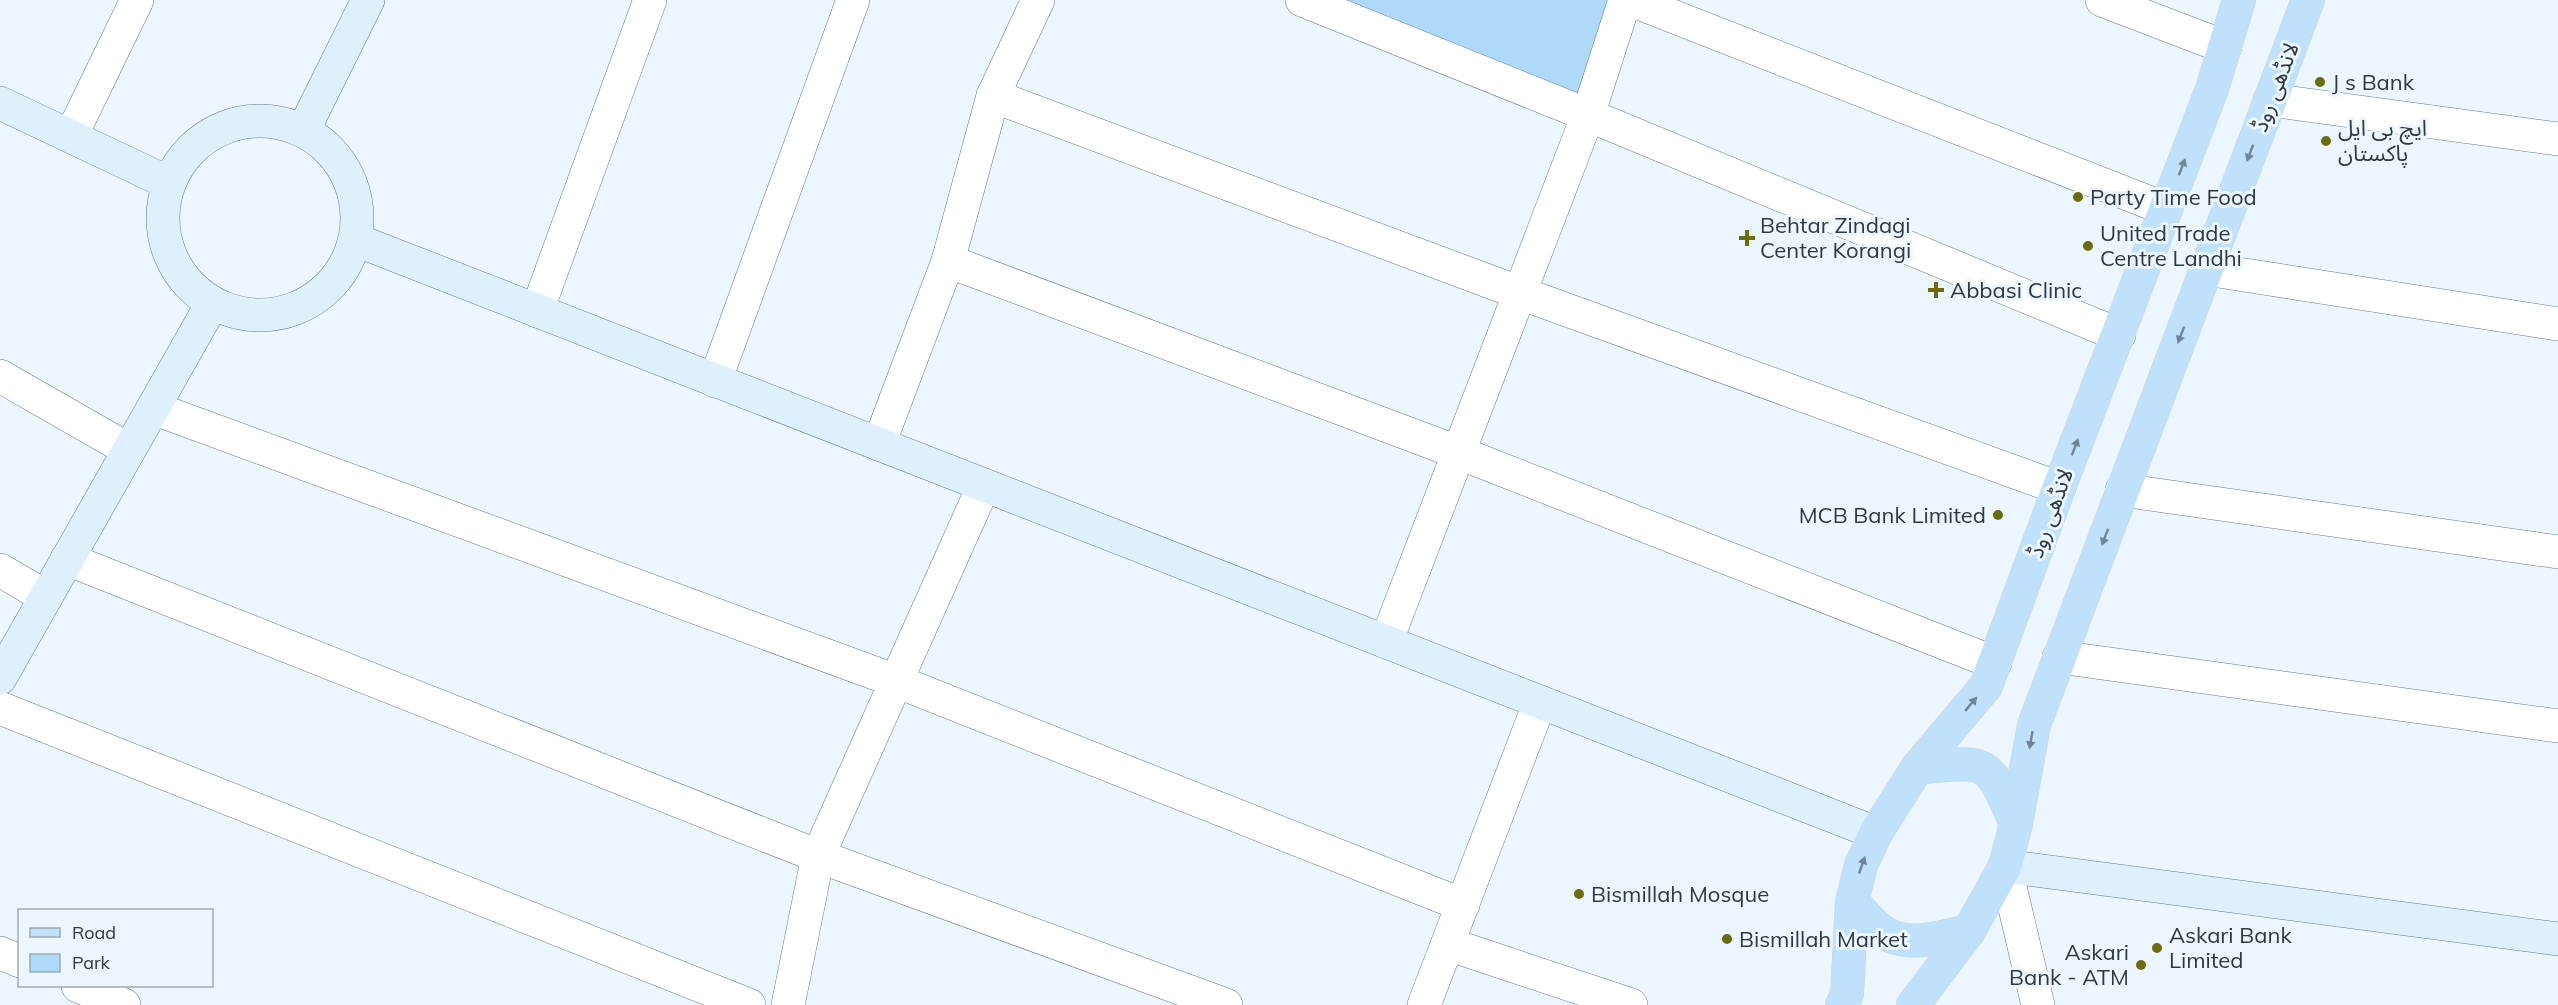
<svg xmlns="http://www.w3.org/2000/svg" width="2558" height="1005" viewBox="0 0 2558 1005" font-family="Mulish,'Noto Sans Arabic',sans-serif">
	<rect width="100%" height="100%" fill="#ebf6fe"/>
	<!-- park -->
	<path fill="#aed9f9" d="M1302,0H1625L1588,115Z"/>
	<g fill="none" stroke-linecap="round" stroke-linejoin="round">
		<defs>
			<g id="street">
				<path d="M1302,0L1588,115L2119,335"/>
				<path d="M1631,0L2166,209"/>
				<path d="M2102,0L2225,47"/>
				<path d="M993,96L1520,293L2059,488"/>
				<path d="M2270,100L2558,139"/>
				<path d="M71,136L137,0"/>
				<path d="M948,261L1457,452L1995,663"/>
				<path d="M2206,269L2558,324"/>
				<path d="M537,311L650,0"/>
				<path d="M0,376L129,450"/>
				<path d="M715,381L853,0"/>
				<path d="M153,408L896,681L1463,905"/>
				<path d="M879,444L948,261L993,96L1038,0"/>
				<path d="M2122,490L2558,552"/>
				<path d="M67,559L818,856L1226,1005"/>
				<path d="M0,570L46,597"/>
				<path d="M1386,642L1588,115L1625,0"/>
				<path d="M2059,657L2558,726"/>
				<path d="M0,708L749,1005"/>
				<path d="M2005,866L2038,1005"/>
				<path d="M1448,944L1631,1005"/>
				<path d="M0,953L20,961"/>
				<path d="M78,986L124,1005"/>
				<path d="M788,1005L818,856L984,485"/>
				<path d="M1424,1005L1540,702"/>
			</g>
			<g id="secondary">
				<path d="M0,103L169,183"/>
				<circle cx="260" cy="218" r="97"/>
				<path d="M304,129L368,0"/>
				<path d="M356,240L1876,833"/>
				<path d="M0,678L212,304"/>
				<path d="M2005,866L2558,939"/>
			</g>
			<g id="primary">
				<path d="M1917,768C1989,761 1987,757 2016,824"/>
				<path d="M1852,902C1861,910 1869,921 1879,929C1905,950 1939,937 1969,931"/>
				<path d="M1842,1005L1847,994L1852,902L1861,865L1876,833L1917,768L1986,686L2059,488L2212,89L2239,0"/>
				<path d="M1913,1005L1969,931L2005,866L2016,824L2034,725L2308,0"/>
			</g>
		</defs>
		<!-- street casing -->
		<use href="#street" stroke="#637c8e" stroke-width="34"/>
		<!-- secondary casing -->
		<use href="#secondary" stroke="#637c8e" stroke-width="34"/>
		<!-- primary casing -->
		<use href="#primary" stroke="#d1d3d5" stroke-width="34"/>
		<!-- street -->
		<use href="#street" stroke="#fff" stroke-width="33"/>
		<!-- secondary -->
		<use href="#secondary" stroke="#dff0fd" stroke-width="33"/>
		<!-- primary -->
		<use href="#primary" stroke="#bfe1fb" stroke-width="33"/>
	</g>
	<!-- one-way arrows -->
	<defs><path id="oneway-solid" d="M-6-.8H1V-3.2L6.5 0L1 3.2V.8H-6Z" transform="scale(1.5)"/></defs>
	<g fill="#708595">
		<use href="#oneway-solid" transform="translate(2250 153) rotate(111)"/>
		<use href="#oneway-solid" transform="translate(2182 167) rotate(-69)"/>
		<use href="#oneway-solid" transform="translate(2181 335) rotate(111)"/>
		<use href="#oneway-solid" transform="translate(2075 447) rotate(-69)"/>
		<use href="#oneway-solid" transform="translate(2105 537) rotate(111)"/>
		<use href="#oneway-solid" transform="translate(1971 704) rotate(-50)"/>
		<use href="#oneway-solid" transform="translate(2031 740) rotate(100)"/>
		<use href="#oneway-solid" transform="translate(1862 865) rotate(-71)"/>
	</g>
	<!-- markers -->
	<g fill="#6b6c0b" stroke="#ebf6fe" stroke-width="2">
		<circle cx="2320" cy="82" r="6"/>
		<circle cx="2326" cy="141" r="6"/>
		<circle cx="2078" cy="197" r="6"/>
		<path d="M1744 229h6v6h6v6h-6v6h-6v-6h-6v-6h6z"/>
		<circle cx="2088" cy="246" r="6"/>
		<path d="M1933 281h6v6h6v6h-6v6h-6v-6h-6v-6h6z"/>
		<circle cx="1998" cy="515" r="6"/>
		<circle cx="1579" cy="894" r="6"/>
		<circle cx="1727" cy="939" r="6"/>
		<circle cx="2157" cy="948" r="6"/>
		<circle cx="2141" cy="965" r="6"/>
	</g>
	<g text-anchor="middle" dominant-baseline="central" stroke-width="6" stroke-linejoin="round" paint-order="stroke">
		<!-- poi labels -->
		<g font-size="22" fill="#2f3941" stroke="#ebf6fe" text-anchor="start">
			<text x="2332" y="82">J s Bank</text>
			<text x="2338" y="128">ایچ بی ایل<tspan x="2338" dy="25">پاکستان</tspan></text>
			<text x="2090" y="197">Party Time Food</text>
			<text x="1760" y="225">Behtar Zindagi<tspan x="1760" dy="25">Center Korangi</tspan></text>
			<text x="2100" y="233">United Trade<tspan x="2100" dy="25">Centre Landhi</tspan></text>
			<text x="1950" y="290">Abbasi Clinic</text>
			<text x="1986" y="515" text-anchor="end">MCB Bank Limited</text>
			<text x="1591" y="894">Bismillah Mosque</text>
			<text x="2169" y="935">Askari Bank<tspan x="2169" dy="25">Limited</tspan></text>
			<text x="1739" y="939">Bismillah Market</text>
			<text x="2129" y="952" text-anchor="end">Askari<tspan x="2129" dy="25">Bank - ATM</tspan></text>
		</g>
		<!-- street labels -->
		<g font-size="22" fill="#2f3941" stroke="#ebf6fe">
			<text transform="translate(2275 87) rotate(-69)">لانڈھی روڈ</text>
			<text transform="translate(2050 513) rotate(-70)">لانڈھی روڈ</text>
		</g>
	</g>
	<!-- legend -->
	<rect x="18" y="909" width="195" height="78" fill="#ebf6fe" stroke="#a0aab2" stroke-width="1.5"/>
	<rect x="30" y="928" width="30" height="9" fill="#bfe1fb" stroke="#a0aab2" stroke-width="1.5"/>
	<text x="72" y="939" font-size="18" fill="#2f3941">Road</text>
	<rect x="30" y="954" width="30" height="18" fill="#aed9f9" stroke="#a0aab2" stroke-width="1.5"/>
	<text x="72" y="969" font-size="18" fill="#2f3941">Park</text>
</svg>
